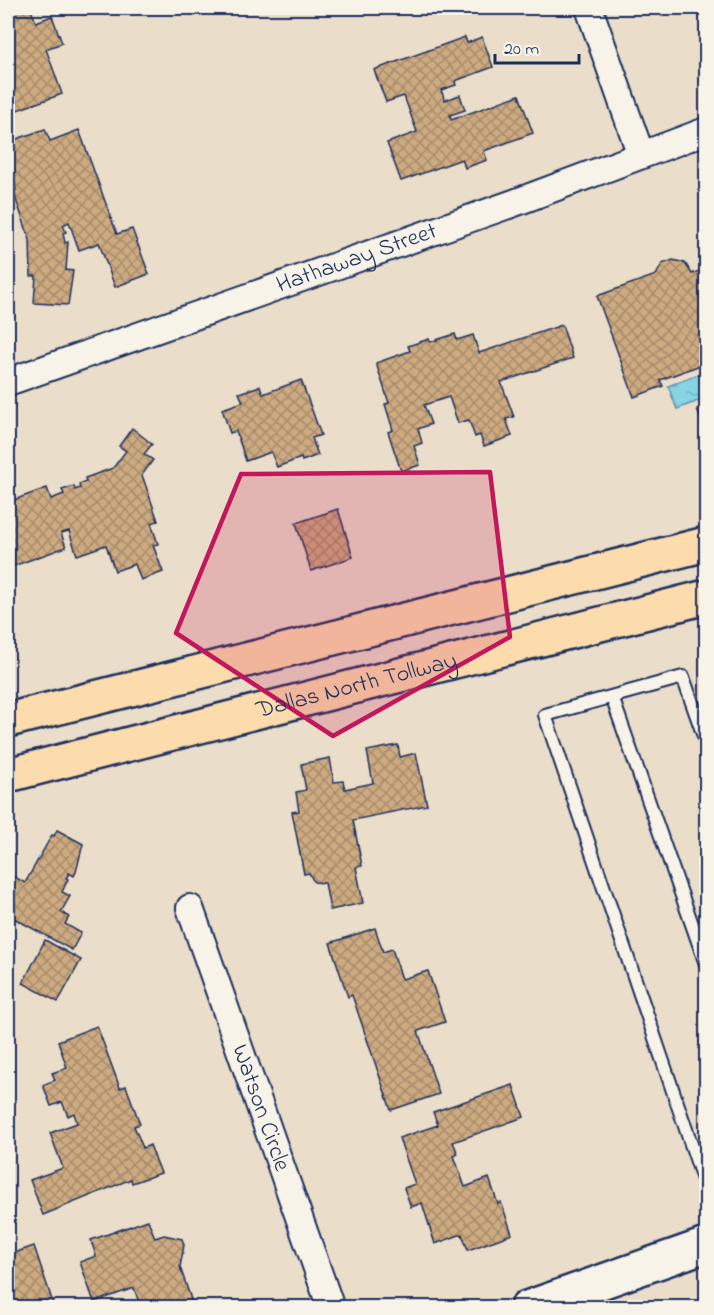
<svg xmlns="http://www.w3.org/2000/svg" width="714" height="1315" viewBox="0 0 714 1315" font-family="'Indie Flower',sans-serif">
	<defs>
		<pattern id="water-ripples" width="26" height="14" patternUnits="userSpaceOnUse" patternTransform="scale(1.5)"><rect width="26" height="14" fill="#87d4e5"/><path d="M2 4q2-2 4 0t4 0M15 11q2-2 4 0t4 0" fill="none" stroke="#74b6c7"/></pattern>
		<pattern id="building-cross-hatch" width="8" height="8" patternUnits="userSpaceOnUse" patternTransform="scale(1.5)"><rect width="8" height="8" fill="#cdaa80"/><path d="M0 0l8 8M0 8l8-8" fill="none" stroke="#a68b6c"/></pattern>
	</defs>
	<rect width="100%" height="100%" fill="#eaddc9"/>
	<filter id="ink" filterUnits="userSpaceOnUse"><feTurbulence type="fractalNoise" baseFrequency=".0167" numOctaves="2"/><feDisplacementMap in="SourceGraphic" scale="12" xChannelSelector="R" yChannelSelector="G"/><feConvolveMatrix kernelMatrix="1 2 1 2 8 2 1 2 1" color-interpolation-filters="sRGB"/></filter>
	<g filter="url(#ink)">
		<!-- water -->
		<path fill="url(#water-ripples)" stroke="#5c92af" stroke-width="1.5" d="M706,372V398L677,409L668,386Z"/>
		<!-- building -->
		<g fill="url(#building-cross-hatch)" stroke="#1b2f5e" stroke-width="1.5">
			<path d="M8,8H30L36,22L52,16L62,43L46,49L62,94L9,113Z"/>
			<path d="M465,37L467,43L482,37L493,67L455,81L456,85L441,90L445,100L460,95L465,110L450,115L451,120L519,95L533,133L484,151L487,160L465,168L462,159L401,181L387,143L417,132L404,96L386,102L374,70Z"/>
			<path d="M45,129L50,141L79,130L117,234L132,229L149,274L115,287L99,243L79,250L69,222L63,225L66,232L63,233L65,243L68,242L66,270L73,271L68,305L34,303L36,276H31L30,240L13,191L16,190L15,186L8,189V142Z"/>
			<path d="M673,260L685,263L692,274L706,268V363L660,380L663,386L634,397L597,296L656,275L662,264Z"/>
			<path d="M562,325L573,358L501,382L514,417L506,419L512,436L484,446L480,435L475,437L469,420L458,423L449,397L424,405L431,424L418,429L422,443L414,446L420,465L401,471L388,432L393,430L385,404L389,403L376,363L410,351L408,346L429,339L430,342L455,334L457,340L473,335L479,353Z"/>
			<path d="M301,380L321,435L312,438L318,455L302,461L301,458L277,467L271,452L246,461L236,431L230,433L222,409L243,402L239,393L260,386L263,394Z"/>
			<path d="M706,405V434L697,409Z"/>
			<path d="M132,428L152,444L144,454L153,460L142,475L158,521L151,523L158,544L153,545L163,572L141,580L135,564L115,571L106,545L77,555L69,531L61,533L66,547L8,568V502L47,488L51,499L64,494L62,490L74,486L75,490L80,488L79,484L86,482L85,478L113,468L126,451L119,446Z"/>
			<path d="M338,509L353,557L311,571L296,523Z"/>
			<path d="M398,745L400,757L416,753L427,805L353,820L362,866L356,867L363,903L330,910L325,883L314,882L309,873L304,874L292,812L299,811L296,792L306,790L301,764L330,758L334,782L343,781L345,789L373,783L367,751Z"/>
			<path d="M57,830L83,844L76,872L74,876L69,873L66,878L68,879L62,892L70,896L61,912L69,917L65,924L81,933L72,950L8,915V873L25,883L52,835L54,836Z"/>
			<path d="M375,928L383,952L392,949L402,979L428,971L445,1022L418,1031L439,1094L391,1110L352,995L348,997L330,943Z"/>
			<path d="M45,940L81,960L58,1002L23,983Z"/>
			<path d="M97,1026L120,1088L126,1086L140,1124L134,1126L143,1148L150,1145L161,1173L132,1183L131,1179L43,1215L30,1180L63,1168L50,1133L77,1123L74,1113L68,1116L62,1102L51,1106L43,1085L55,1080L52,1073L67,1068L58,1041Z"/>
			<path d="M513,1085L524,1117L453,1142L458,1154L454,1156L465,1187L489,1178L498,1204L501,1202L512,1234L468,1250L462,1234L435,1244L422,1203L411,1207L404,1188L415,1184L399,1138L438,1125L433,1112Z"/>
			<path d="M148,1220L155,1238L164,1235L182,1239L184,1245L180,1267L194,1308H141L134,1288L94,1302L80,1262L96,1256L91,1240Z"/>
			<path d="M34,1246L53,1303L39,1308H10L8,1300V1255Z"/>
		</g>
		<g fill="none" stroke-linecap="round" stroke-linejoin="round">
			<defs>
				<g id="lane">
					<path d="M612,697L706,964"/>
					<path d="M706,742L683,677L545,715L706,1188"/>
				</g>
				<g id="street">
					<path d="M589,8L641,155"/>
					<path id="s1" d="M8,382L514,203L706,131"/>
					<path id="s2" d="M190,908L331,1308"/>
				</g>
				<path id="secondary" d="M527,1308L706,1245"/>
				<g id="highway">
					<path d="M8,720L706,544"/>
					<path id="s3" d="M8,775L706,597"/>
				</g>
			</defs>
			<!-- lane casing -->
			<use href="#lane" stroke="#1b2f5e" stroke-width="16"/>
			<!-- street casing -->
			<use href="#street" stroke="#1b2f5e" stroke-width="30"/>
			<!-- secondary casing -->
			<use href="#secondary" stroke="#1b2f5e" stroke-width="38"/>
			<!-- highway casing -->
			<use href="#highway" stroke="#1b2f5e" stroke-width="38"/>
			<!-- lane -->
			<use href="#lane" stroke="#f7f3e8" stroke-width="12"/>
			<!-- street -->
			<use href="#street" stroke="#f7f3e8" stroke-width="26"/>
			<!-- secondary -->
			<use href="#secondary" stroke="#f7f3e8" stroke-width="33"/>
			<!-- highway -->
			<use href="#highway" stroke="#fcdcac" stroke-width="33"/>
		</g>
	</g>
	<!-- marked area -->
	<path fill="#c2185b" fill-opacity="0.2" stroke="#c2185b" stroke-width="4.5" stroke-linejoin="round" d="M490,472L510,637L333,736L176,633L241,474Z"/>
	<g text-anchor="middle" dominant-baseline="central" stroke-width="4.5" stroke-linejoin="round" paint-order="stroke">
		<!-- street labels -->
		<g font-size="24" fill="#1b2f5e" stroke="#f7f3e8">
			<text stroke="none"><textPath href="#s1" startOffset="370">Hathaway Street</textPath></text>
			<text stroke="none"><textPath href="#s3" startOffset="360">Dallas North Tollway</textPath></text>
			<text stroke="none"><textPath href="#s2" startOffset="212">Watson Circle</textPath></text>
		</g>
	</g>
	<!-- margin -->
	<rect width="714" height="1315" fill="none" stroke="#f7f3e8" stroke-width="30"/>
	<rect x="15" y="15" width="684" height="1285" fill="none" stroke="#1b2f5e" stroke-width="2" filter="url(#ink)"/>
	<!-- scale -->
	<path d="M495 54v9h84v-9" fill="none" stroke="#1b2f5e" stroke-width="3"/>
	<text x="504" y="54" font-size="18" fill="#1b2f5e" stroke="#f7f3e8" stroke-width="4.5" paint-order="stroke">20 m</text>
</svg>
